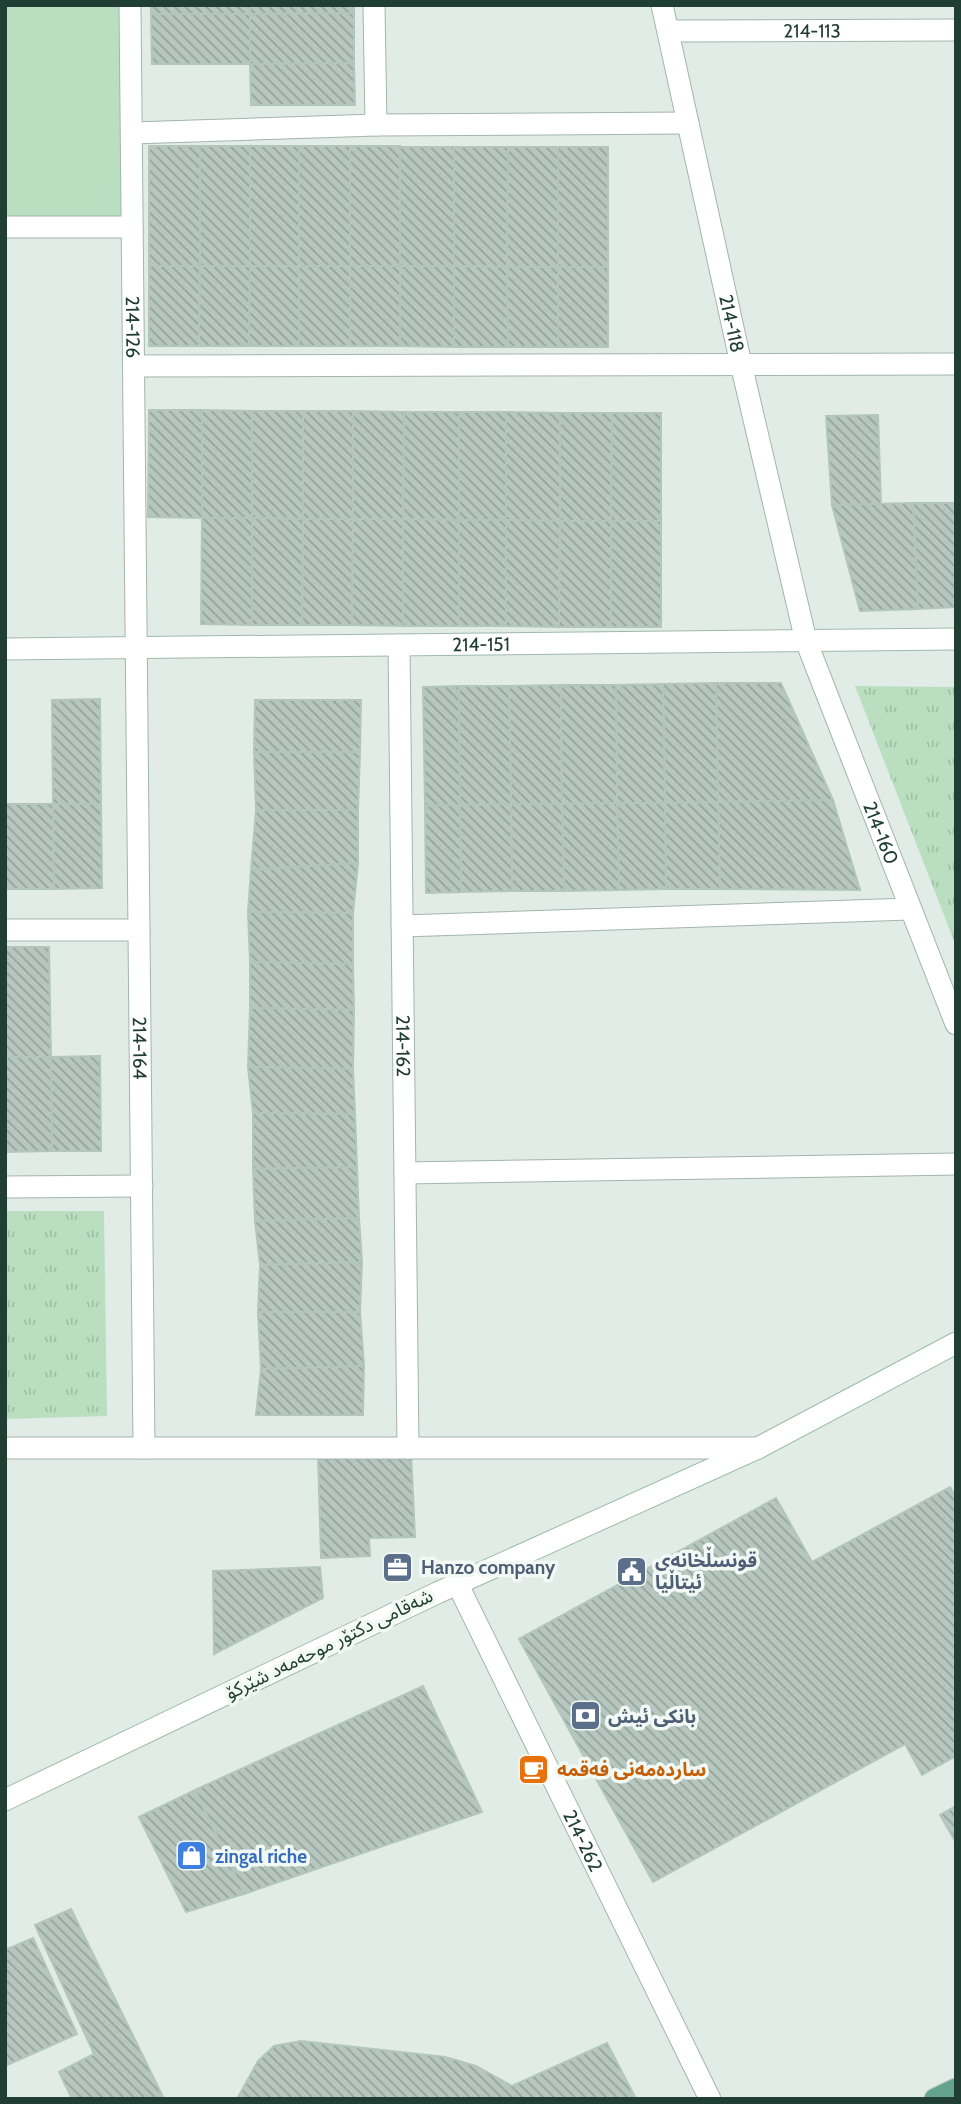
<svg xmlns="http://www.w3.org/2000/svg" width="961" height="2104" viewBox="0 0 961 2104" font-family="Cabin,'Noto Sans Arabic',sans-serif">
	<defs>
		<pattern id="grass-tufts" width="24" height="20" patternUnits="userSpaceOnUse" patternTransform="scale(1.75)"><rect width="24" height="20" fill="#b9dfc0"/><path d="M3 7l-1-3M5 7V3M7 7l1-3M15 17l-1-3M17 17v-4M19 17l1-3" fill="none" stroke="#9fc0a6"/></pattern>
		<pattern id="building-back-hatch" width="6" height="6" patternUnits="userSpaceOnUse" patternTransform="scale(1.75)"><rect width="6" height="6" fill="#b6c7bf"/><path d="M-1 5l2 2M0 0l6 6M5-1l2 2" fill="none" stroke="#94a39c"/></pattern>
	</defs>
	<rect width="100%" height="100%" fill="#e1ece7"/>
	<!-- grass -->
	<g fill="url(#grass-tufts)">
		<path d="M855,686L956,687V946Z"/>
		<path d="M5,1211H104L107,1416L5,1419Z"/>
	</g>
	<!-- pitch -->
	<path fill="#b9dfc0" d="M5,5H130L132,227H5Z"/>
	<!-- building -->
	<g fill="url(#building-back-hatch)" stroke="#b3c6bd" stroke-width="2">
		<rect x="151" y="5" width="99" height="9"/>
		<path d="M250,5H354V13L250,14Z"/>
		<path d="M354,13V63L250,64V14Z"/>
		<path d="M151,14H250V64H152Z"/>
		<path d="M354,63L355,105H251L250,64Z"/>
		<rect x="149" y="146" width="51" height="120"/>
		<rect x="200" y="146" width="50" height="120"/>
		<rect x="250" y="146" width="49" height="120"/>
		<rect x="299" y="146" width="51" height="120"/>
		<rect x="350" y="146" width="50" height="120"/>
		<rect x="400" y="147" width="54" height="119"/>
		<path d="M454,147H508L507,267L454,266Z"/>
		<path d="M508,147H558V267H507Z"/>
		<rect x="558" y="147" width="50" height="120"/>
		<path d="M149,266H200L199,346H149Z"/>
		<path d="M200,266H250L249,346H199Z"/>
		<path d="M250,266H299V346H249Z"/>
		<rect x="299" y="266" width="51" height="80"/>
		<rect x="350" y="266" width="50" height="80"/>
		<path d="M400,266H454V347L400,346Z"/>
		<path d="M454,266L507,267L508,347H454Z"/>
		<path d="M507,267H558V347H508Z"/>
		<rect x="558" y="267" width="50" height="80"/>
		<path d="M149,410H202V518L148,517Z"/>
		<path d="M202,410L252,411V518H202Z"/>
		<path d="M252,411H303V519L252,518Z"/>
		<rect x="303" y="411" width="50" height="108"/>
		<path d="M353,411L404,412L403,519H353Z"/>
		<path d="M404,412H459V520L403,519Z"/>
		<rect x="459" y="412" width="47" height="108"/>
		<path d="M506,412L560,413V521L506,520Z"/>
		<path d="M560,413H612L611,521H560Z"/>
		<path d="M612,413H661V521H611Z"/>
		<path d="M878,415L881,504L832,505L826,416Z"/>
		<path d="M913,503H956V607L918,609Z"/>
		<path d="M913,503L918,609L860,611L832,505Z"/>
		<path d="M202,518H252V625L201,624Z"/>
		<path d="M252,518L303,519L302,625H252Z"/>
		<path d="M303,519H353L352,625H302Z"/>
		<path d="M353,519H403V626L352,625Z"/>
		<path d="M403,519L459,520V626H403Z"/>
		<rect x="459" y="520" width="47" height="106"/>
		<path d="M506,520L560,521L559,627L506,626Z"/>
		<path d="M560,521H611V627H559Z"/>
		<rect x="611" y="521" width="50" height="106"/>
		<path d="M716,683H781L833,800L718,802Z"/>
		<path d="M716,683L718,802L665,803L663,684Z"/>
		<path d="M663,684L665,803H617L616,685Z"/>
		<path d="M561,685L562,804H511L509,686Z"/>
		<path d="M561,685H616L617,803L562,804Z"/>
		<path d="M459,686L460,805L425,806L423,687Z"/>
		<path d="M459,686H509L511,804L460,805Z"/>
		<path d="M100,699L101,804H53L52,700Z"/>
		<path d="M255,700H361L360,752H254Z"/>
		<path d="M254,752H360L358,810H256Z"/>
		<path d="M833,800L860,890L720,889L718,802Z"/>
		<path d="M718,802L720,889H666L665,803Z"/>
		<path d="M617,803H665L666,889L619,890Z"/>
		<path d="M617,803L619,890L564,891L562,804Z"/>
		<path d="M5,804H53L54,889H5Z"/>
		<path d="M53,804H101L102,888L54,889Z"/>
		<path d="M511,804H562L564,891H512Z"/>
		<path d="M511,804L512,891L461,892L460,805Z"/>
		<path d="M460,805L461,892L426,893L425,806Z"/>
		<path d="M256,810H358V863L251,870Z"/>
		<path d="M358,863L353,913L248,912L251,870Z"/>
		<path d="M248,912L353,913V964L250,962Z"/>
		<path d="M5,947H49L51,1057H5Z"/>
		<path d="M250,962L353,964L354,1010L250,1008Z"/>
		<path d="M250,1008L354,1010L353,1069L248,1067Z"/>
		<path d="M100,1056L101,1151H52L51,1057Z"/>
		<path d="M5,1057H51L52,1151L5,1152Z"/>
		<path d="M248,1067L353,1069L355,1114L253,1113Z"/>
		<path d="M253,1113L355,1114L357,1167L253,1169Z"/>
		<path d="M357,1167L359,1218L255,1221L253,1169Z"/>
		<path d="M359,1218L362,1262L260,1265L255,1221Z"/>
		<path d="M362,1262L360,1312H258L260,1265Z"/>
		<path d="M258,1312H360L364,1366L261,1369Z"/>
		<path d="M364,1366L363,1415H256L261,1369Z"/>
		<path d="M411,1453L415,1537L369,1538L370,1556L321,1558L318,1456Z"/>
		<path d="M950,1487L956,1497V1756L922,1775L905,1744L653,1882L519,1639L776,1498L812,1562Z"/>
		<path d="M320,1567L323,1598L214,1654L213,1571Z"/>
		<path d="M423,1686L482,1812L244,1894L195,1790Z"/>
		<path d="M195,1790L244,1894L186,1912L139,1817Z"/>
		<path d="M956,1806V1843L940,1815Z"/>
		<path d="M71,1909L164,2099H72L59,2072L94,2054L35,1925Z"/>
		<path d="M33,1938L77,2034L5,2066V1950Z"/>
		<path d="M301,2041L445,2057L476,2066L512,2086L607,2043L636,2099H237L258,2061L274,2046Z"/>
	</g>
	<g fill="none" stroke-linecap="round" stroke-linejoin="round">
		<defs>
			<g id="street">
				<path id="s1" d="M130,5L144,1448"/>
				<path d="M374,5L376,125"/>
				<path id="s2" d="M662,5L741,364L806,641L956,1024"/>
				<path id="s3" d="M668,31L956,30"/>
				<path d="M132,133L376,125L688,123"/>
				<path d="M5,227H132"/>
				<path d="M134,366L956,364"/>
				<path id="s4" d="M399,645L408,1448"/>
				<path d="M402,926L910,909"/>
				<path d="M5,930H139"/>
				<path d="M405,1173L956,1164"/>
				<path d="M5,1187L142,1186"/>
				<path d="M5,1448H758"/>
				<path id="s5" d="M457,1583L710,2099"/>
			</g>
			<g id="secondary">
				<path id="s6" d="M5,649L956,639"/>
				<path d="M5,1800L437,1593L758,1448L956,1343"/>
			</g>
			<path id="primary" d="M935,2099L956,2089"/>
		</defs>
		<!-- street casing -->
		<use href="#street" stroke="#a4b4ae" stroke-width="23"/>
		<!-- secondary casing -->
		<use href="#secondary" stroke="#9fb9ae" stroke-width="23"/>
		<!-- primary casing -->
		<use href="#primary" stroke="#c1c9c6" stroke-width="23"/>
		<!-- street -->
		<use href="#street" stroke="#fff" stroke-width="21"/>
		<!-- secondary -->
		<use href="#secondary" stroke="#fff" stroke-width="21"/>
		<!-- primary -->
		<use href="#primary" stroke="#64a48f" stroke-width="21"/>
	</g>
	<!-- icons -->
	<defs>
		<symbol id="office-square" viewBox="-11 -11 22 22"><rect x="-9" y="-9" width="18" height="18" rx="4" fill="#5c6f8a" stroke="#f2f9f5"/><path d="M-6-3h4V-5.5h4V-3h4V5H-6ZM-1-4.5V-3h2v-1.5ZM-6 0V1H6V0Z" fill="#fff"/></symbol>
		<symbol id="civic-square" viewBox="-11 -11 22 22"><rect x="-9" y="-9" width="18" height="18" rx="4" fill="#5c6f8a" stroke="#f2f9f5"/><path d="M-.6-6.5H3V-4.5H.6V-3L4-1V1h2V6H-6V1h2V-1L-.6-3ZM-1.2 2.5V6h2.4V2.5Z" fill="#fff"/></symbol>
		<symbol id="bank-square" viewBox="-11 -11 22 22"><rect x="-9" y="-9" width="18" height="18" rx="4" fill="#5c6f8a" stroke="#f2f9f5"/><path d="M-6-4H6V4H-6ZM0-2.3a2.3 2.3 0 1 0 0 4.6a2.3 2.3 0 1 0 0-4.6Z" fill="#fff"/></symbol>
		<symbol id="cafe-square" viewBox="-11 -11 22 22"><rect x="-9" y="-9" width="18" height="18" rx="4" fill="#e8710a" stroke="#f2f9f5"/><path d="M-5.5-4.5H6V0H3Q3 3.5 0 3.5H-2.5Q-5.5 3.5-5.5 0ZM3-3.2v2h1.7v-2ZM-6 4.5H4V6H-6Z" fill="#fff"/></symbol>
		<symbol id="shop-square" viewBox="-11 -11 22 22"><rect x="-9" y="-9" width="18" height="18" rx="4" fill="#3f7fe0" stroke="#f2f9f5"/><path d="M-5-2.5h2.3a2.7 3.5 0 0 1 5.4 0H5L5.5 6h-11ZM-1.5-2.5h3a1.5 2.3 0 0 0-3 0Z" fill="#fff"/></symbol>
	</defs>
	<g fill-rule="evenodd">
		<use href="#office-square" x="380" y="1550" width="35" height="35"/>
		<use href="#civic-square" x="614" y="1554" width="35" height="35"/>
		<use href="#bank-square" x="568" y="1698" width="35" height="35"/>
		<use href="#cafe-square" x="516" y="1752" width="35" height="35"/>
		<use href="#shop-square" x="174" y="1838" width="35" height="35"/>
	</g>
	<g text-anchor="middle" dominant-baseline="central" stroke-width="7" stroke-linejoin="round" paint-order="stroke">
		<!-- street labels -->
		<g font-size="19" fill="#213e34" stroke="#f2f9f5">
			<text stroke="none"><textPath href="#s3" startOffset="144">214-113</textPath></text>
			<text stroke="none"><textPath href="#s2" startOffset="326">214-118</textPath></text>
			<text stroke="none"><textPath href="#s1" startOffset="322">214-126</textPath></text>
			<text stroke="none"><textPath href="#s6" startOffset="476">214-151</textPath></text>
			<text stroke="none"><textPath href="#s2" startOffset="858">214-160</textPath></text>
			<text stroke="none"><textPath href="#s4" startOffset="401">214-162</textPath></text>
			<text stroke="none"><textPath href="#s1" startOffset="1043">214-164</textPath></text>
			<text transform="translate(329 1644) rotate(-26)">شەقامی دکتۆر موحەمەد شێرکۆ</text>
			<text stroke="none"><textPath href="#s5" startOffset="287">214-262</textPath></text>
		</g>
		<!-- service labels -->
		<g font-size="19" font-weight="bold" fill="#4e5e75" stroke="#f2f9f5" text-anchor="start">
			<text x="655" y="1560">قونسڵخانەی<tspan x="655" dy="22">ئیتاڵیا</tspan></text>
			<text x="421" y="1567">Hanzo company</text>
			<text x="608" y="1716">بانکی ئیش</text>
		</g>
		<!-- food labels -->
		<g font-size="19" font-weight="bold" fill="#c56008" stroke="#f2f9f5" text-anchor="start">
			<text x="557" y="1769">ساردەمەنی فەقمە</text>
		</g>
		<!-- shop labels -->
		<g font-size="19" font-weight="bold" fill="#366cbe" stroke="#f2f9f5" text-anchor="start">
			<text x="215" y="1856">zingal riche</text>
		</g>
	</g>
	<!-- border -->
	<rect width="961" height="2104" fill="none" stroke="#213e34" stroke-width="14"/>
</svg>
